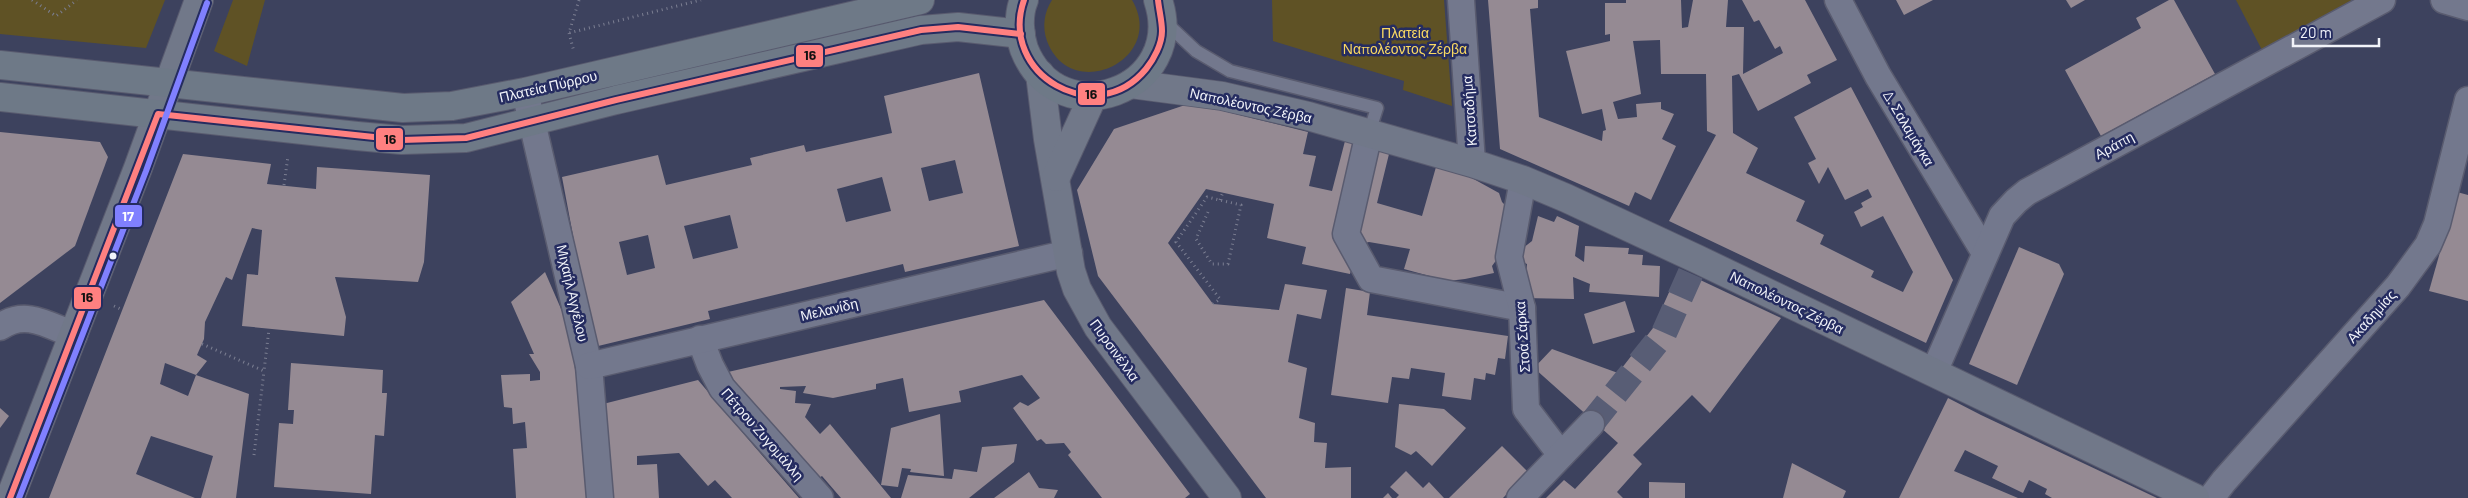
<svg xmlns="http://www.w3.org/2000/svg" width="2468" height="498" viewBox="0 0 2468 498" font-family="Barlow,sans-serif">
	<rect width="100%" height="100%" fill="#3d425e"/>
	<!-- green -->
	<g fill="#5f5225">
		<path d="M0,0H165L146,48L0,34Z"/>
		<path d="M233,0H265L247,66L214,51Z"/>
		<path d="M1052,0H1132C1167,59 1071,105 1047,41C1042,27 1044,12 1052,0Z"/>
		<path d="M1272,0H1444L1452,106L1403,90L1404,81L1273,41Z"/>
		<path d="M2236,0H2352L2262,50Z"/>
	</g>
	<!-- building -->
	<g fill="#958a93" fill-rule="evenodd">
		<path d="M1488,0H1538V8L1530,9L1539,117L1602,141L1603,131L1606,130L1602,109L1582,114L1566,51L1610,41V34L1605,35V3H1626V0H1681L1682,28L1688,27L1693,0H1728L1726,27H1744L1743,74L1783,53L1780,46L1775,49L1759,20L1754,22L1742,0H1805L1837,60L1807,75L1811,83L1758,111L1739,74L1732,76L1733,133L1758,148L1746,173L1805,201L1796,221L1824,235L1820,244L1874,271L1871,277L1903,292L1913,272L1883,216L1861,227L1854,212L1863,207L1861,203L1872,197L1868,189L1845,200L1828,167L1819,184L1808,163L1816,159L1794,117L1851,87L1953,280L1926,343L1669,221L1716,135L1707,131L1706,74H1661L1660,40L1633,41L1641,94L1613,102L1618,119L1637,117L1636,104L1661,102V109L1674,114L1662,139L1676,146L1651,200L1635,192L1629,206L1500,149Z"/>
		<path d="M1896,0H1933L1904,15Z"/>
		<path d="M2066,0H2085L2071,8Z"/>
		<path d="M2169,0H2174L2215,74L2101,136L2065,70L2141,28L2136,18Z"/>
		<path d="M979,73L1019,246L905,272L903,264L708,311L710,319L594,347L562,177L658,155L666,185L752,165L750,158L804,145L806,152L892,133L884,96ZM955,160L963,193L929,201L921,168ZM882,177L891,211L846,222L837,189ZM730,215L738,248L693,259L684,226ZM648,235L655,268L627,275L619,242Z"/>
		<path d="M1191,103L1308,132L1303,154L1316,156L1309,186L1332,191L1345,141L1389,154L1377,203L1422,216L1436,167L1470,177L1499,193L1502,202L1508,208L1500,255L1492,266L1494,273L1465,279L1448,281L1404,269L1410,249L1369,242L1357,245L1350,274L1302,264L1306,247L1267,238L1274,204L1206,189L1168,243L1213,304L1279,310L1285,284L1327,290L1321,319L1297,314L1288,362L1307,368L1299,418L1315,423L1314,442L1327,443L1325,468L1351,467V498H1266L1098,276L1077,190L1114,129Z"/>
		<path d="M0,132L100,142L108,157L75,246L0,303Z"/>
		<path d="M183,154L271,164L267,184L316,189L317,167L430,175L424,262L418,282L335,277L346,317L344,336L242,326L247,274L258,275L262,230L252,228L232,280L226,277L205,322L204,339L197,355L207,361L196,375L165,363L160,384L188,396L196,375L249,394L236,498H201L213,456L151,436L136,474L195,498H49Z"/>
		<path d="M2457,192L2468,195V301L2429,291Z"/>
		<path d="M1538,216L1554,222L1557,216L1579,226L1575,256L1584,262L1585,246L1629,248L1628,254L1643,255L1642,265L1660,266L1659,297L1589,292L1590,284L1573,277L1574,299L1524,298L1527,264L1522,262L1523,248L1532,241Z"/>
		<path d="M2019,247L2059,264L2064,274L2017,385L1969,364Z"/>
		<path d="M1679,270L1781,318L1710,413L1692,395L1633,455L1642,464L1617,492L1623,498H1546L1564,480L1575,489L1618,443L1534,368L1552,349L1618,373L1653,328Z"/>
		<path d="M545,272L575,341L588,498H516L513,449L527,448L525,422L513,424L512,408L504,407L501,375L530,374V381L540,380V372L529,354H534L511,302Z"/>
		<path d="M1346,288L1370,292L1367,315L1508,336L1505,359L1498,358L1495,375L1486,373L1485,380L1474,378L1471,400L1442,396L1445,373L1411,368L1409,379L1392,377L1388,403L1331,395Z"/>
		<path d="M1044,300L1190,494L1185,498H1102L1068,455L1071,452L1064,443L1046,444L1041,439L1037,441L1013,408L1020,402L1028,406L1040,398L1022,375L959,391L961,402L909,412L903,378L876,384V389L833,398L803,393L806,386L780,387V389L796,391L795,403L811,404L805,417L820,434L830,424L891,498H841L822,476L816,480L730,381L728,372Z"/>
		<path d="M1625,301L1635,332L1593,344L1584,314Z"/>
		<path d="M291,363L383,370L382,393H387L384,436L375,435L371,494L274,487L279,423L293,424L294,410H288Z"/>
		<path d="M698,380L754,446L799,498H732L715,480L708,486L679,453L637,456V465L657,464L659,498H610L603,404Z"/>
		<path d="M1948,398L1981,415L2157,498H2052L2045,494L2047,489L2029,480L2023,493L1992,478L1998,466L1965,450L1954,471L2018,498H1899Z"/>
		<path d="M1399,404L1444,409L1466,428L1432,466L1416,451L1411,455L1395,447Z"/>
		<path d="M0,408L9,416L0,428Z"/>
		<path d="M940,414L944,476L910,472L911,469L902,468L898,487L881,485L891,428Z"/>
		<path d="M1017,444L1014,462L969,498H901L908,475L952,479L954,469L977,472L982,447Z"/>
		<path d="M1502,446L1528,472L1503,498H1449Z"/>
		<path d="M1792,463L1846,491L1843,498H1783Z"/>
		<path d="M1406,471L1423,488L1429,482L1444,498H1396L1399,495L1390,487Z"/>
		<path d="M1029,472L1039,488L1058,490L1054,498H994Z"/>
		<path d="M1649,482L1685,483V498H1649Z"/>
		<path d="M1388,493L1392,498H1383Z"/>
	</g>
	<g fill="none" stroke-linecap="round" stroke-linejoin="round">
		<!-- street-tunnel -->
		<path stroke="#585d75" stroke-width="26" stroke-dasharray="26 13" stroke-linecap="butt" d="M1591,424L1664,333L1697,259"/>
		<defs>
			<path id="lane" d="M1165,22L1196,51L1230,71L1377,108L1369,133"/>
			<g id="street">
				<path d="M1461,0L1472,163"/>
				<path d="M1838,0L1878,76L1985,253"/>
				<path d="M2444,0L2468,7"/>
				<path d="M525,92L589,366L600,498"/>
				<path d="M1369,133L1346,234L1371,279L1522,308"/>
				<path d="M1523,180L1509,257L1522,308L1526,409L1561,455"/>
				<path d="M0,327C25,309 48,325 74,335"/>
				<path d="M700,339L710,365L722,388L820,498"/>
				<path d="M589,366L1069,253"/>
				<path d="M1934,372L2002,216L2016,201L2027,192L2382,0"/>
				<path d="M1520,498L1591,424"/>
				<path d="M2211,498L2224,481L2398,286L2428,245L2437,224L2468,100"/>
			</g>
			<g id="secondary">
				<path d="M1040,74L1048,139L1071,271L1077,289L1098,327L1227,498"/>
				<path d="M1131,84L1222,96L1308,116L1472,163L1523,180L1566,198L1697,259L2195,498"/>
				<path d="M1056,177L1093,96"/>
				<path d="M10,498L138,168L199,0"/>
			</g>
			<g id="primary">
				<path d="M1024,0C1018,14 1019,34 1024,49C1059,137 1188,90 1158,0"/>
				<path d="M0,65L403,108L452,106L525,92L920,0"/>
				<path d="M0,97L357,136L402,140L466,138L616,100L921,30L958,27L1021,34"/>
			</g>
		</defs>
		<!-- lane casing -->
		<use href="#lane" stroke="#595b6f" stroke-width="15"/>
		<!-- street casing -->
		<use href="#street" stroke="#595b6f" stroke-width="29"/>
		<!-- secondary casing -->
		<use href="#secondary" stroke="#595b6f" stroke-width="30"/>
		<!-- primary casing -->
		<use href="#primary" stroke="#595b6f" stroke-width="30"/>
		<!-- path -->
		<g stroke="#7c7f92" stroke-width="3" stroke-dasharray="1 4" stroke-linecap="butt">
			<path d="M32,0L56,16L77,0"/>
			<path d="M579,0L569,33L701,0"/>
			<path d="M569,33L574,52"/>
			<path d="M284,185L288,156"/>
			<path d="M1220,200L1223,192"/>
			<path d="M1208,212L1196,239L1212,264H1228L1241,205L1207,197L1176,242L1220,299L1213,304"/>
			<path d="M114,306L123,310"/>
			<path d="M202,344L264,371L269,329"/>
			<path d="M254,455L264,371"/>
		</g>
		<!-- lane -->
		<use href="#lane" stroke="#73788d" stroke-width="12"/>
		<!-- street -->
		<use href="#street" stroke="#73788d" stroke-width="26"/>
		<!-- secondary -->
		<use href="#secondary" stroke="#717889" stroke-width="28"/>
		<!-- primary -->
		<use href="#primary" stroke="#6e7987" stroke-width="28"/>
		<defs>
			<g id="bus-1">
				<path d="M1024,0C998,75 1096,130 1146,69C1154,59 1162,44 1162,31C1162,21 1159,10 1158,0"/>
				<path d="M10,498L158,114L402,140L466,138L616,100L921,30L958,27L1021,34"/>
			</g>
			<path id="bus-2" d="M19,498L146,171L207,3"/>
		</defs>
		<!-- bus-1 casing -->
		<use href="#bus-1" stroke="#252c60" stroke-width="10"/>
		<!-- bus-2 casing -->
		<use href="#bus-2" stroke="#252c60" stroke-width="10"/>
		<!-- bus-1 -->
		<use href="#bus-1" stroke="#ff8080" stroke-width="6"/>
		<!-- bus-2 -->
		<use href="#bus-2" stroke="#8080ff" stroke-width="6"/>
	</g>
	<!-- markers -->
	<circle fill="#f1f3f9" stroke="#252c60" stroke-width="2" cx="113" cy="256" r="4.5"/>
	<g text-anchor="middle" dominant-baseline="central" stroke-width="5" stroke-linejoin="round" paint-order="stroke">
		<!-- park labels -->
		<g font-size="14" fill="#fad962" stroke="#252c60">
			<text x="1405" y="32">Πλατεία<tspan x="1405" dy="16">Ναπολέοντος Ζέρβα</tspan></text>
		</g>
		<!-- street labels -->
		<g font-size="14" fill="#f1f3f9" stroke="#252c60">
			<text transform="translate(548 86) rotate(-13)">Πλατεία Πύρρου</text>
			<text transform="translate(1251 105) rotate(12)">Ναπολέοντος Ζέρβα</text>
			<text transform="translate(1469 111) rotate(-94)">Κατσαδήμα</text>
			<text transform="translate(1909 128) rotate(59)">Δ. Σαλαμάγκα</text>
			<text transform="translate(2114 145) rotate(-28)">Αράπη</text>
			<text transform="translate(573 293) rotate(77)">Μιχαήλ Αγγέλου</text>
			<text transform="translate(1787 302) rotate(26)">Ναπολέοντος Ζέρβα</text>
			<text transform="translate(829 309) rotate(-13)">Μελανίδη</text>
			<text transform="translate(2371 316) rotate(-48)">Ακαδημίας</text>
			<text transform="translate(1522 337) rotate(-94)">Στοά Σάρκα</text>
			<text transform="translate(1115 350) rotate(54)">Πυρσινέλλα</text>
			<text transform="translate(763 434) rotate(49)">Πέτρου Ζυγομάλλη</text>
		</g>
	</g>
	<g stroke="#252c60" stroke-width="2">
		<rect x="795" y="44" width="29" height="24" rx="5" fill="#ff8080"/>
		<rect x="1077" y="82" width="29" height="24" rx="5" fill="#ff8080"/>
		<rect x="375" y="127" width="29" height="24" rx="5" fill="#ff8080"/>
		<rect x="114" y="204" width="29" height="24" rx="5" fill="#8080ff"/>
		<rect x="73" y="286" width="29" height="24" rx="5" fill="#ff8080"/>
	</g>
	<g font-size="14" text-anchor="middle" font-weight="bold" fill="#fff">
		<text x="128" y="221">17</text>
	</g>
	<g font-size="14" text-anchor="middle" font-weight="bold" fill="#111">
		<text x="810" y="60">16</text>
		<text x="1091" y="99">16</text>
		<text x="390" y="144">16</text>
		<text x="87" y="302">16</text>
	</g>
	<!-- scale -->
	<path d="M2293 38v8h86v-8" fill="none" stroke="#f1f3f9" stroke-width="2.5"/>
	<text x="2300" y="38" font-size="15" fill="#f1f3f9" stroke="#252c60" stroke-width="4" paint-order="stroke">20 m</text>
</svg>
